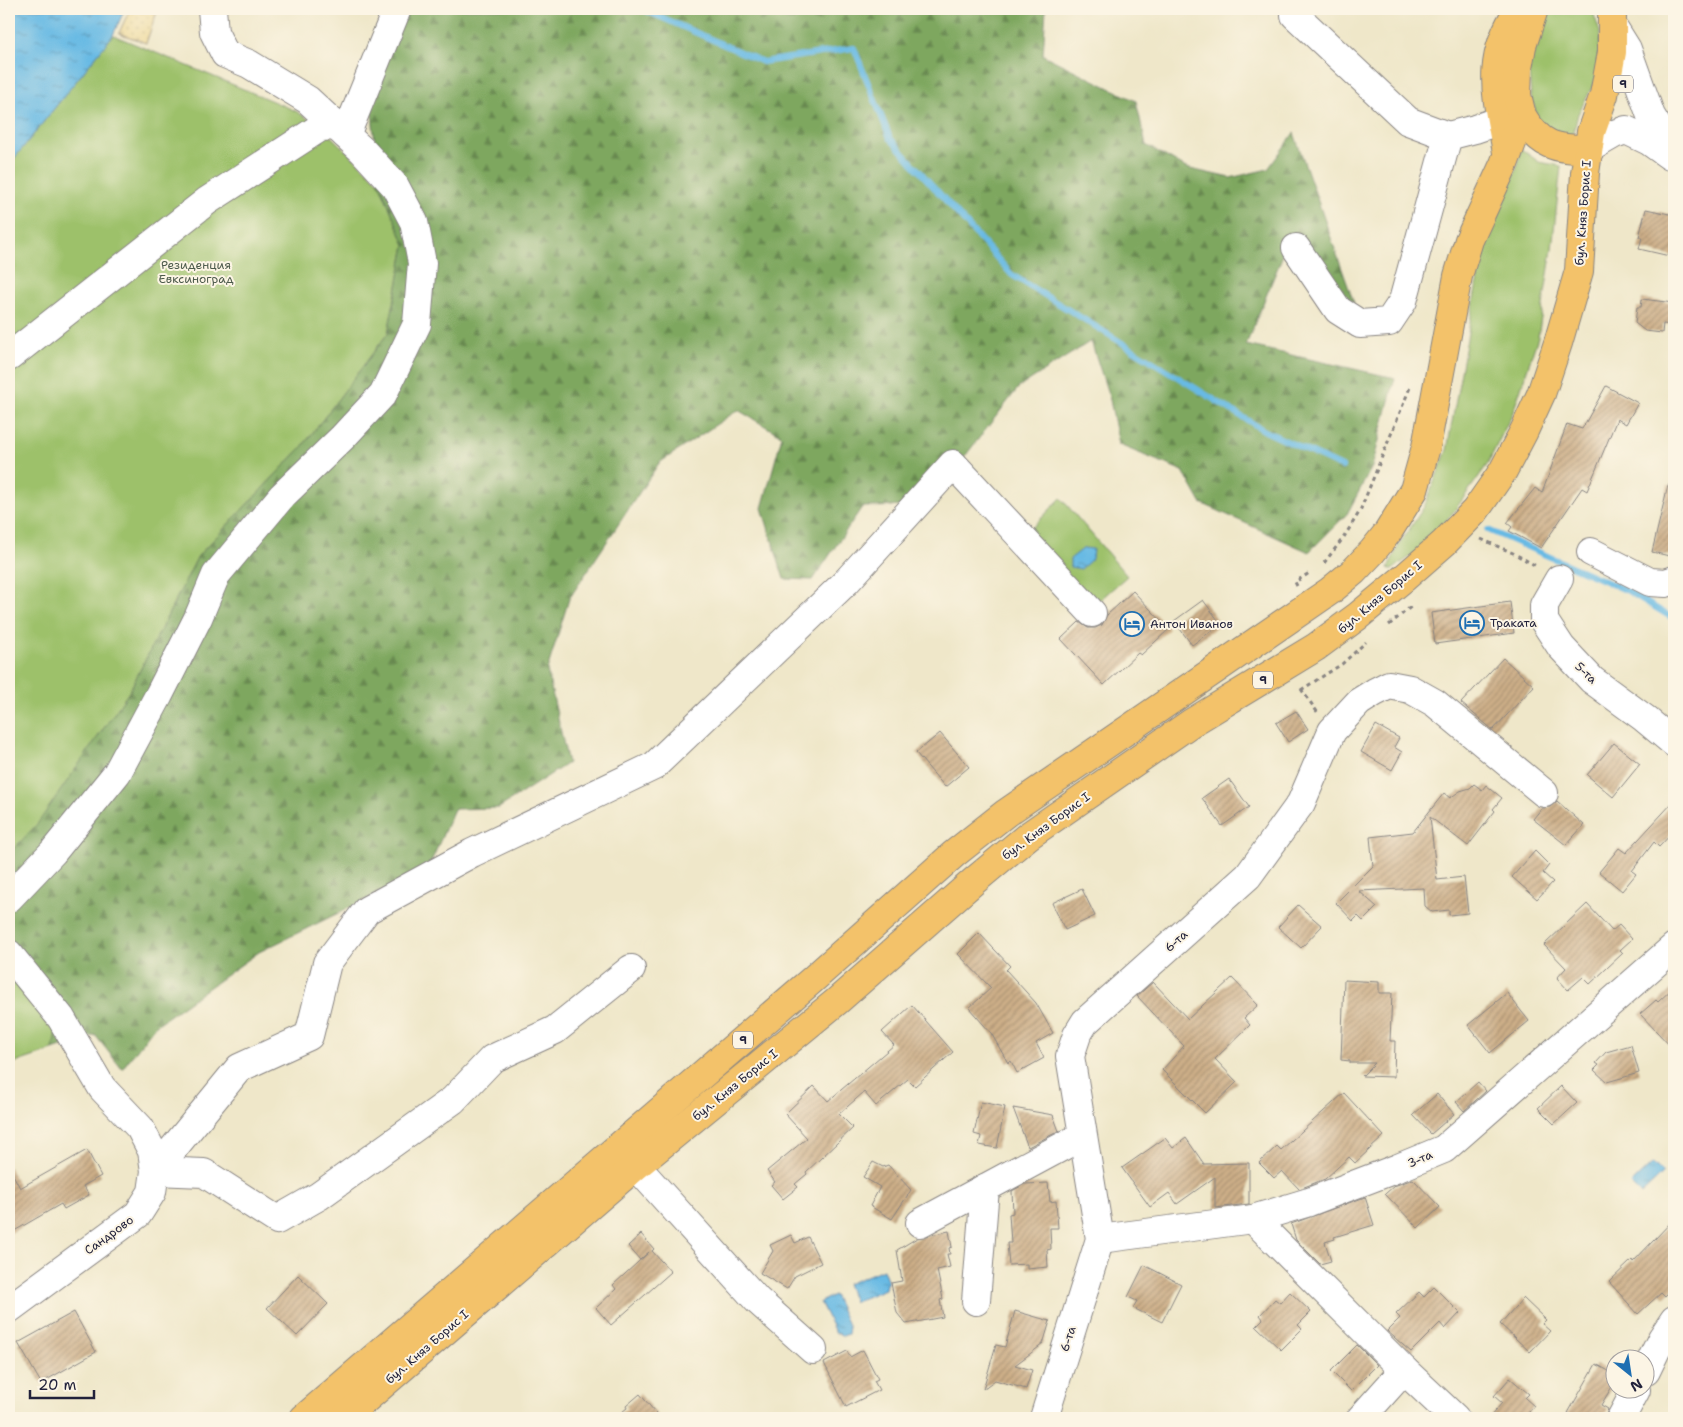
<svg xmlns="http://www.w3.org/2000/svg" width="1683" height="1427" viewBox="0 0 1683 1427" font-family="'Shantell Sans',sans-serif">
	<defs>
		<pattern id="forest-firs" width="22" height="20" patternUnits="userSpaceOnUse" patternTransform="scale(1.25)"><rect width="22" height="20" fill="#7ea75f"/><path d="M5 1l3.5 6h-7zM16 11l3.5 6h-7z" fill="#678850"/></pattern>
		<pattern id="sand-dots" width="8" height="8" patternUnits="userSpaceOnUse" patternTransform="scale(1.25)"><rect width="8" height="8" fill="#eeda9e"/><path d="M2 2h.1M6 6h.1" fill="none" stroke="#ccbb89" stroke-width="1.8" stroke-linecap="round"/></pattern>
		<pattern id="water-ripples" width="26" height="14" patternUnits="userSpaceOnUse" patternTransform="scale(1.25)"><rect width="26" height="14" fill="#68bae4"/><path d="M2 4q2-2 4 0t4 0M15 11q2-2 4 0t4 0" fill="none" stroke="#5597ba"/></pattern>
		<pattern id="building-hatch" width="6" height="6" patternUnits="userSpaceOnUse" patternTransform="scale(1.25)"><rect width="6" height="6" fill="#cdaf88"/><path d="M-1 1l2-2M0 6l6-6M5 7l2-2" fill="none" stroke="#a68e70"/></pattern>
	</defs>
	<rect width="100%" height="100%" fill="#fcf5e5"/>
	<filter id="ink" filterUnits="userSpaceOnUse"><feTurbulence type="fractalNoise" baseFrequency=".02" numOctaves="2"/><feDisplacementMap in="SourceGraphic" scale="10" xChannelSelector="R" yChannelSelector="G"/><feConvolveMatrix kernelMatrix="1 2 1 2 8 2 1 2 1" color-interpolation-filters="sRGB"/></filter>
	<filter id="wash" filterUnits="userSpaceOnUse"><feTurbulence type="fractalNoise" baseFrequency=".0096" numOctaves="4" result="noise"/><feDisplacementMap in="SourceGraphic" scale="20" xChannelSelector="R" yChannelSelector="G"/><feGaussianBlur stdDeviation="1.12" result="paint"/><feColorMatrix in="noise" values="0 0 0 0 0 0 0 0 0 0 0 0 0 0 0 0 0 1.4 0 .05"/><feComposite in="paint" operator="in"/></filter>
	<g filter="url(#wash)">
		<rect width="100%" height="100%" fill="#efe7c9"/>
		<!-- green -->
		<g fill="#9dc16b" stroke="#607253">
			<path d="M1548,9H1592L1600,32L1597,78L1578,114L1573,135L1554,133L1538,119L1531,96L1528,60L1536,32Z"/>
			<path d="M113,35L294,110L321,127L379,182L405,245L388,333L302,447L198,556L129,692L38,824L9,854V165Z"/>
			<path d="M1521,149L1539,162L1561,166L1552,249L1538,337L1513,412L1487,465L1452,514L1419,550L1392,570L1388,568L1399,545L1424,507L1447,450L1479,272L1488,239L1507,195L1518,164Z"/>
			<path d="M1061,498L1127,576L1093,606L1027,533Z"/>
			<path d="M9,976L56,1031L53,1050L9,1065Z"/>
		</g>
		<!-- forest -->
		<path fill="url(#forest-firs)" stroke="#50644d" d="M406,9H1046L1043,55L1136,101L1146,145L1186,168L1230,178L1268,169L1294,133L1354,303L1287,245L1246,345L1395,378L1372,467L1347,514L1309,552L1201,503L1183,471L1119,445L1110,400L1091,341L1019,387L926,506L862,507L813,580L784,579L762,508L782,436L738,410L659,463L569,599L547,670L568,763L499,808L454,809L428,869L259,952L155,1026L122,1069L95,1035L53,1050L56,1031L9,976V854L38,823L129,692L198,556L302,447L388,333L405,245L379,182L371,105Z"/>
		<!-- sand -->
		<path fill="url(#sand-dots)" stroke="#887e6c" d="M130,9H158L146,43L119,33Z"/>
		<!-- water -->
		<g fill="url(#water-ripples)" stroke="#456e90">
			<path d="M9,9H125L113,35L9,165Z"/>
			<path d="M1084,548L1093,549L1092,559L1081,569L1070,567V559Z"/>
			<path d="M1653,1163L1663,1173L1641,1194L1631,1184Z"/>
			<path d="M883,1269L888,1282L886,1284L885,1289L854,1302L847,1284Z"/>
			<path d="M834,1295L849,1327L848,1334L843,1336L838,1333L836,1334L820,1302Z"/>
		</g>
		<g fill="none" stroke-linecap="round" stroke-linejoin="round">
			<!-- stream -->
			<g stroke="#68bae4" stroke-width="6">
				<path d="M642,9L763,62L854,48L890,138L1012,275L1265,431L1342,467"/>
				<path d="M1488,530L1628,591L1674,619"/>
			</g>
		</g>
		<g id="blocks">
			<!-- building -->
			<g fill="url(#building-hatch)">
				<path d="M1646,209L1674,215V257L1639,249L1642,237H1639Z"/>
				<path d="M1642,299L1674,303V325L1663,324L1662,333L1645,331L1635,323L1637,307H1641Z"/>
				<path d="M1606,386L1638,403L1626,424L1617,419L1587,491L1582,488L1541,548L1509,531L1512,527L1507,523L1535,488L1542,493L1567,424L1582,429Z"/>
				<path d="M1668,485L1674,486V557L1652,552Z"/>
				<path d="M1133,591L1169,629L1141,655L1138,653L1104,685L1061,639L1079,622L1088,628H1095L1102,625L1107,615Z"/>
				<path d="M1203,600L1221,624L1192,645L1174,621Z"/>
				<path d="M1510,602L1514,633L1435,644L1431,613Z"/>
				<path d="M1503,658L1534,686L1493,730L1461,703Z"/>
				<path d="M1296,711L1308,729L1288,742L1276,723Z"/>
				<path d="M1376,725L1399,738L1394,747L1402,752L1392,770L1361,752Z"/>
				<path d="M940,733L969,767L945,787L916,753Z"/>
				<path d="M1614,743L1640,764L1613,797L1587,775Z"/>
				<path d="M1229,779L1249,807L1222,826L1202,798Z"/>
				<path d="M1474,784L1482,790L1486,785L1502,798L1493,809L1495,811L1468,846L1430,817L1437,880L1464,877L1468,913L1449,915V910L1432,912L1425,906L1424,888L1359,891L1377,907L1363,921L1358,916L1353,921L1336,903L1373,866L1370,837L1413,832L1444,793L1450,798L1460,791L1470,788Z"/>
				<path d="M1557,801L1584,825L1566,845L1533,819L1542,808L1550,807Z"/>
				<path d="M1674,801V831L1659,847L1654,842L1632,871L1636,874L1622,891L1599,872L1619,848L1626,853Z"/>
				<path d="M1535,851L1549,865L1543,873L1553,882L1537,899L1512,877Z"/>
				<path d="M1082,889L1095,916L1065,930L1052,903Z"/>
				<path d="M1587,904L1612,931L1619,925L1632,939L1620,950L1623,953L1590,984L1583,977L1568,990L1557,978L1566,968L1544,945Z"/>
				<path d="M1298,905L1322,926L1301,948L1278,927Z"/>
				<path d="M979,933L1010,966L1006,970L1036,1003L1053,1033L1036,1043L1044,1058L1017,1073L1011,1061L1008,1063L991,1033L969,1008L991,988L958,954Z"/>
				<path d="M1232,978L1258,1005L1244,1018L1250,1025L1215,1059L1237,1082L1205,1113L1162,1070L1184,1046L1137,996L1153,982L1188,1019Z"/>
				<path d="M1344,980L1379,982V993H1392L1390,1041H1395L1394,1077L1362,1076L1375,1063H1350V1061L1341,1060Z"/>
				<path d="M1674,987V1050L1640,1014L1656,1000L1658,1002Z"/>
				<path d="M1507,993L1529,1021L1490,1053L1468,1025Z"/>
				<path d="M912,1005L953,1052L915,1086L908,1079L876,1106L864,1092L839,1114L853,1128L806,1172L807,1174L795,1184L798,1187L783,1199L771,1185L775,1182L767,1171L807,1138L785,1114L814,1086L828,1101L894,1045L882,1032Z"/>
				<path d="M1631,1045L1639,1073L1607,1082L1594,1070L1599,1065L1596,1063L1606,1052Z"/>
				<path d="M1478,1082L1486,1091L1464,1111L1456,1102Z"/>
				<path d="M1561,1086L1577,1103L1554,1124L1538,1108Z"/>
				<path d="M1344,1093L1384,1136L1355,1163L1349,1157L1325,1179L1299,1189L1282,1171L1274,1178L1259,1163L1277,1146L1281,1150Z"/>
				<path d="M1437,1094L1454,1114L1431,1134L1413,1115Z"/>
				<path d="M981,1102L1005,1107L997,1148L979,1145L981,1136L974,1134Z"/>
				<path d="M1013,1108L1053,1115L1059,1131L1028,1147Z"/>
				<path d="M1165,1138L1173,1148L1186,1138L1204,1164L1249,1163V1204L1215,1208V1177L1177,1204L1169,1193L1150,1207L1122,1168Z"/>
				<path d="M87,1150L101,1176L83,1186L89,1195L64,1209L61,1204L9,1234V1167L20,1188Z"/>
				<path d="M873,1162L883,1167L888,1165L911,1190L892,1219L870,1206L880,1187L863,1177Z"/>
				<path d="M1413,1179L1440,1207L1418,1228L1385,1194L1394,1186Z"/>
				<path d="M1048,1183L1050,1202L1056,1201L1058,1228H1050L1051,1249L1047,1250L1048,1267L1027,1269V1264L1009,1265L1007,1243H1011L1009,1214L1013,1213L1012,1191L1025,1184Z"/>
				<path d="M1365,1197L1374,1225L1334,1237L1335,1239L1325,1242L1331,1261L1320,1264L1296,1240L1291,1224Z"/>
				<path d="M1674,1219V1288L1665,1297L1661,1293L1638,1314L1609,1282L1632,1260L1633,1262Z"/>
				<path d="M949,1231L952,1247L949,1248L950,1254H947L950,1267L937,1270L943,1299L940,1300L943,1317L906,1324L897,1313L891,1283L902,1281L897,1250L917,1238Z"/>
				<path d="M641,1234L654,1249L652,1251L671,1272L611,1325L596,1308L616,1289L613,1285L649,1252L640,1260L628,1246Z"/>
				<path d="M791,1235L795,1243L808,1237L821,1263L795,1276L787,1289L760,1273L773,1251L770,1245Z"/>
				<path d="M1144,1265L1181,1284L1162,1322L1133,1308L1137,1301L1128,1297Z"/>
				<path d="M298,1275L328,1304L297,1336L267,1308Z"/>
				<path d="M1434,1287L1460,1313L1445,1329L1440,1323L1411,1352L1387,1331L1400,1318L1396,1314L1419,1292L1424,1297Z"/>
				<path d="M1290,1292L1311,1312L1298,1325L1302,1329L1281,1350L1256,1326L1263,1319L1260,1315L1275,1299L1280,1303Z"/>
				<path d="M1523,1298L1546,1320L1542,1324L1550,1331L1530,1352L1500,1324Z"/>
				<path d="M1015,1311L1050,1321L1043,1344L1015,1365L1032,1370L1026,1389L995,1380L983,1389L996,1345L1005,1347Z"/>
				<path d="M74,1312L96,1352L41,1383L18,1343Z"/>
				<path d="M1357,1345L1377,1365L1351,1391L1331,1371Z"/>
				<path d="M863,1350L878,1379L874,1381L879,1390L846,1407L824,1363L847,1351L850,1357Z"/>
				<path d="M1596,1364L1616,1375V1380L1601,1405L1608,1409L1605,1418H1578L1568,1413Z"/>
				<path d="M1510,1378L1529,1394L1525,1398L1534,1406L1524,1418H1489L1502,1403L1494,1396Z"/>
				<path d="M640,1394L660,1418H614L627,1408L626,1406Z"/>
			</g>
		</g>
	</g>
	<g filter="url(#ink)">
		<use href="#blocks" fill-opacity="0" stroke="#888482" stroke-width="1"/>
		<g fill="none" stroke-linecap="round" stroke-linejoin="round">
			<defs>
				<g id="minor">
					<path d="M1295,15L1408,121L1448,136"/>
					<path d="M1612,25L1627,49L1651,116L1674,153"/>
					<path d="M346,135L397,9"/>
					<path d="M1588,149L1614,134L1626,130L1649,141L1670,156"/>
					<path d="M1296,248L1338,310L1360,324L1389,322L1403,301L1448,136L1475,129L1501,120"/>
					<path d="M9,357L207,201L321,127L336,126"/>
					<path d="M1591,552L1650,582L1666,583L1674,580"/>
					<path d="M1559,579L1544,605V621L1561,647L1592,680L1644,718L1674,743"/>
					<path d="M9,898L53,852L117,773L159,695L198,618L216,575L282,496L343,437L383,394L417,324L422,263L414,222L395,186L363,151L308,100L249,64L225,54L214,32L212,9"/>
					<path d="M9,954L61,1018L102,1088L140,1128L152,1151L155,1171L152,1192L138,1214L9,1309"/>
					<path d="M636,1166L757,1300L813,1350"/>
					<path d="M155,1171L239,1068L309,1036L327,963L367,910L472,853L654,766L846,582L953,464L1092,613"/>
					<path d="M155,1171L204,1173L277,1220L319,1196L453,1100L492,1059L555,1030L631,969"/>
					<path d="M1253,1219L1404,1370L1455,1418"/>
					<path d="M920,1223L1082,1136"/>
					<path d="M1100,1239L1253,1219L1309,1202L1398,1168L1444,1149L1674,947"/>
					<path d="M976,1301L985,1188"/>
					<path d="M1646,1371L1662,1338L1674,1320"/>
					<path d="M1044,1418L1100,1239L1070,1056L1077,1035L1085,1022L1248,876L1301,803L1332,731L1359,702L1375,692L1389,685L1410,689L1435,703L1544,793"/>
					<path d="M1361,1418L1404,1370"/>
					<path d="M1621,1418L1636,1390"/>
				</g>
				<g id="highway">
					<path d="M1522,116C1540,146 1555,149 1588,149"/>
					<path d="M1507,152C1497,96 1484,61 1519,9"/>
					<path d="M304,1418L811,981L954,854L1006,813L1330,591L1353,572L1372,552L1388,532L1414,490L1426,447L1458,276L1469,240L1504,164L1522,116L1517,95L1518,68L1522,46L1534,9"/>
					<path d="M344,1418L636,1166L836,1002L974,881L1028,836L1191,723L1316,647L1358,616L1404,578L1444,543L1475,511L1503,471L1524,431L1541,394L1558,343L1579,271L1585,173L1591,132L1604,95L1612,52V13L1613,9"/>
				</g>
			</defs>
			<!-- minor casing -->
			<use href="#minor" stroke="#888482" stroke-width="30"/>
			<!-- highway casing -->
			<use href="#highway" stroke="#888482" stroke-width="30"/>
			<!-- path -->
			<g stroke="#888482" stroke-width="3" stroke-dasharray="4 4" stroke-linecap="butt">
				<path d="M1481,539L1513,553L1538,567"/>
				<path d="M1324,563L1344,537L1360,511L1411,385"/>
				<path d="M1297,586L1295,582L1311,572"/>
				<path d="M1389,625L1413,605"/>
				<path d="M1301,689L1318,713"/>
				<path d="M1301,690L1342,664L1366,642"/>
			</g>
			<!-- minor -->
			<use href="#minor" stroke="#fff" stroke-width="28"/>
			<!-- highway -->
			<use href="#highway" stroke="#f3c26a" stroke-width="28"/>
		</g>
	</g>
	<!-- icons -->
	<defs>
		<symbol id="hotel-ring" viewBox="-11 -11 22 22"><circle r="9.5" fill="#fcf5e5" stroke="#1f6fb2" stroke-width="1.5"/><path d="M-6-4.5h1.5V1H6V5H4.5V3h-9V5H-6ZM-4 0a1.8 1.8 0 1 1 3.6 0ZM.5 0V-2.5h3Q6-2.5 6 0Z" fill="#1f6fb2"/></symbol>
	</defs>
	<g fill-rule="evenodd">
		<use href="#hotel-ring" x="1458" y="609" width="28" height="28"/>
		<use href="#hotel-ring" x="1118" y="610" width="28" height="28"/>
	</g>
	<g text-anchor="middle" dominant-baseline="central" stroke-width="4" stroke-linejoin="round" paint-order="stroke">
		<!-- shield labels -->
		<g fill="#fcf5e5" stroke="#63616e" stroke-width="1">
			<rect x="1613" y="75.5" width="20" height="17" rx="4"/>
			<rect x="1253" y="671.5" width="20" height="17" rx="4"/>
			<rect x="733" y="1031.5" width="20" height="17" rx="4"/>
		</g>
		<g font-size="11" font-weight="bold" fill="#22223b">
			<text x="1623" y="84">9</text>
			<text x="1263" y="680">9</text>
			<text x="743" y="1040">9</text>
		</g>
		<!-- street labels -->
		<g font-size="12" fill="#22223b" stroke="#fcf5e5">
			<text transform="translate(1583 213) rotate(-86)">бул. Княз Борис I</text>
			<text transform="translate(1380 597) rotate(-40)">бул. Княз Борис I</text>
			<text transform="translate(1586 673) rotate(44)">5-та</text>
			<text transform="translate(1046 826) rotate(-36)">бул. Княз Борис I</text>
			<text transform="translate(1176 941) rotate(-42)">6-та</text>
			<text transform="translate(735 1085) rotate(-39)">бул. Княз Борис I</text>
			<text transform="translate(1420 1159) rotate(-23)">3-та</text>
			<text transform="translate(109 1235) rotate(-36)">Сандрово</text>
			<text transform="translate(1068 1339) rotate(-72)">6-та</text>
			<text transform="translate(427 1347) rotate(-41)">бул. Княз Борис I</text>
		</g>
		<!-- park labels -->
		<g font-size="12" fill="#4d5a4c" stroke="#fcf5e5">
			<text x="196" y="265">Резиденция<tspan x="196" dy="14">Евксиноград</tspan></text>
		</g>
		<!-- poi labels -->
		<g font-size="12" fill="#22223b" stroke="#fcf5e5" text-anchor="start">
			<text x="1490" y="623">Траката</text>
			<text x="1150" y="624">Антон Иванов</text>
		</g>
	</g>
	<!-- margin -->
	<rect width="1683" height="1427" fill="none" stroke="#fcf5e5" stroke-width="30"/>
	<!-- north arrow -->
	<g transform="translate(1630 1374) rotate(150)"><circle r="24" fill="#fcf5e5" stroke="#a5a1a1"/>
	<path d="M0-4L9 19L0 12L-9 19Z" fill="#1f6fb2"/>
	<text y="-8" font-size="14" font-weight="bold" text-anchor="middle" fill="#22223b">N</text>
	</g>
	<!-- scale -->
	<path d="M30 1390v8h64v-8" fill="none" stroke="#22223b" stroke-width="2.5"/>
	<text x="38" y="1390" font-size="15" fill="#22223b" stroke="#fcf5e5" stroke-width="4" paint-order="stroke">20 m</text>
</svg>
